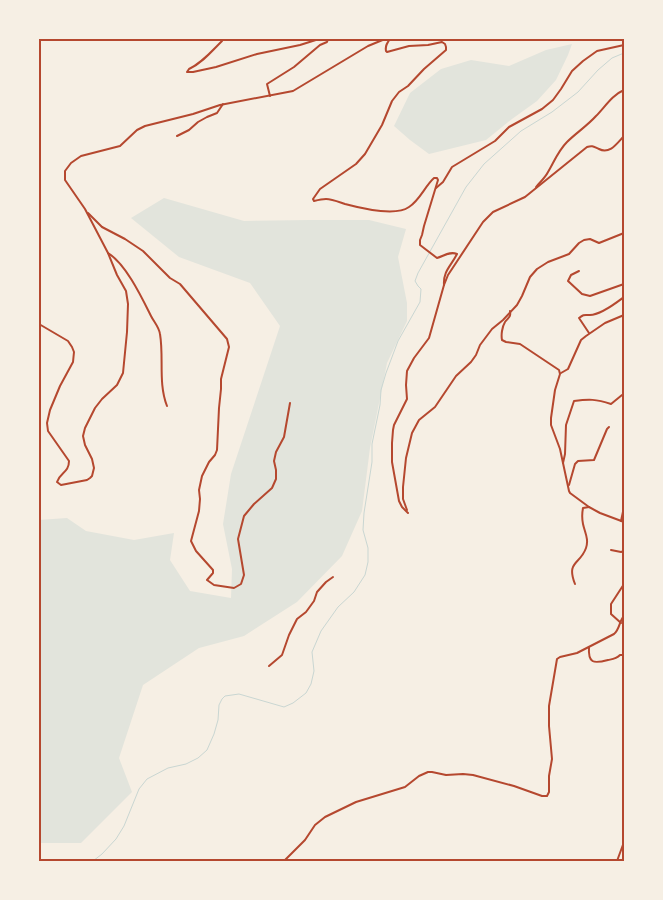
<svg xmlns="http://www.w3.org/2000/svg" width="663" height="900" viewBox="0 0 663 900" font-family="'Work Sans',sans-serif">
	<rect width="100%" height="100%" fill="#f6efe4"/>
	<!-- green -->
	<g fill="#e2e4dc">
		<path d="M572,44L568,55L556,80L537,101L512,119L486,140L429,154L410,140L394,126L410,93L441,69L471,60L509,66L546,50Z"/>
		<path d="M164,198L244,221L310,220H369L406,229L398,257L407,303V321L387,363L370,448L362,511L342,556L297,602L244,636L199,648L143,685L119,758L132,792L81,843H39V520L67,518L86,531L134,540L174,533L170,560L190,591L231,598L232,569L223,524L231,474L280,326L250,283L179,257L131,218Z"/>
	</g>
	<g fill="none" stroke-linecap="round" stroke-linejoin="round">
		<!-- stream -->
		<path stroke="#c9d6d2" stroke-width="1" d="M93,861L102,854L116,839L124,826L139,789L147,779L168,768L186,764L198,758L207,750L214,734L218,720L219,705L222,699L225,696L239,694L284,707L293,703L306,693L311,684L314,671L312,652L321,631L338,607L354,592L365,575L368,562V548L363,530L364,513L372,462V444L380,405L381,390L386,373L398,341L420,302L421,289L418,286L415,281L418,273L466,187L484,164L521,131L552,112L578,92L598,70L612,58L624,53"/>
		<!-- minor -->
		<g stroke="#b5482f" stroke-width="2">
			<path d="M390,39C387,43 385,46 386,51L387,52L409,46L428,45L442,42L445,44L446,47V50L424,69L408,86L399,92L392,101L382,125L365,154L356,164L320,189L313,199L314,201C318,200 322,199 326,199C332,199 339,202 345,204C360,208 395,217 409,207C420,200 425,186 434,178H437L438,180L424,226L422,235L420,240V245L437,258C444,256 450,251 457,254C451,266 443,271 444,285"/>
			<path d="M222,41C212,51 202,63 189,69L187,72H193L216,67L257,54L300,45L319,39"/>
			<path d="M270,96L267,84L294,67L320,45L327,42L328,39"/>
			<path d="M177,136L189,130L198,122L207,117L217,113L223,104"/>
			<path d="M536,187C540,182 545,178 548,172C554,162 558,151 567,142C576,133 587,126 596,116C605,107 612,95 624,90"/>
			<path d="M436,188L443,182L452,167L495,141L509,127L542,109L553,100L561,89L572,71L583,61L597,51L624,45"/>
			<path d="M88,213L102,227L125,239L143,251L170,278L180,284L227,339L229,347L221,379V389L219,408L217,450L215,455L209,462L202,476L199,490L200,499L199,511L191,541L196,551L213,570V573L207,580L214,585L234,588L241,584L244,575L238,539L244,516L254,504L272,488L276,479V470L274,461L276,452L284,437L290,403"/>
			<path d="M108,253C126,264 142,298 151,316C154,322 159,327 160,334C164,358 158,383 167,406"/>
			<path d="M579,271L571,275L568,281L582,294L590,296L624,284"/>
			<path d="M510,311C511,317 509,317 505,322C502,327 501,335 502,340L506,342L520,344L559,370L560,374L555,390L551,418V425L560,449L569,491L570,493L589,507L600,513L624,522"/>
			<path d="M589,333L579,318C584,314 584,315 590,315C601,315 616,303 624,297"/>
			<path d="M561,373L568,369L581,340L586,336L605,323L624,315"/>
			<path d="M563,463L565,454L566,425L574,401C589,399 596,399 611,404L622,395"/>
			<path d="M569,485L575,464L578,461L594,460L607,429L609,427"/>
			<path d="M407,510L403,499V487L406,458L412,433L419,420L435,407L456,376L471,362L476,355L480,345L492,329L503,320L517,305L522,296L530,277L537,269L548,262L569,254L579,243L584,240L590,239L599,243L624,233"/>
			<path d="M408,513L402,507L399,501L392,462V443L393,430L394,425L407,399L406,385L407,371L414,358L429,338L444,285L448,275L483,222L493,212L525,197L587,147C593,145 594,147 599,149C610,155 618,142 624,136"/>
			<path d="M621,521L624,507"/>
			<path d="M611,550L621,552L624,551"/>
			<path d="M575,584C566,561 580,565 586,548C589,539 585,533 583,524C582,519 582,513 583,508L589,507"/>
			<path d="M621,623L611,614V604L624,584"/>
			<path d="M589,647C588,663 593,664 608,660C613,659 616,659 620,655H624"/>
			<path d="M269,666L282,655L289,635L297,619L306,612L314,601L317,592L326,582L333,577"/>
			<path d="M284,861L305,840L315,825L325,817L356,802L405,787L419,776L428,772H432L446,775L463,774L473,775L514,786L542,796H547L549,792V776L552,759L549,726V706L557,659L560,657L577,653L614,634C620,629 619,621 624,616"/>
			<path d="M617,861L624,842"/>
		</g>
		<!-- tertiary -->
		<path stroke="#b5482f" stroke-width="2" d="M39,324L68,341L72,347L74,352L73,362L60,386L50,410L47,423L48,431L69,461C69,473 60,472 57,482L61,485L87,480L90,478L92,476L94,468L92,459L85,445L83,436L85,428L95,408L102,399L117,385L123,373L127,332L128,304L126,291L117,275L108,253L85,209L65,180V171L71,163L81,156L120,146L137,130L145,126L193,114L220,105L293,91L368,46L385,39"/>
	</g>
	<!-- border -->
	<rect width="663" height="900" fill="none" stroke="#f6efe4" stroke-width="80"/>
	<rect x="40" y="40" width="583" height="820" fill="none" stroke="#b5482f" stroke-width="2"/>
</svg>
